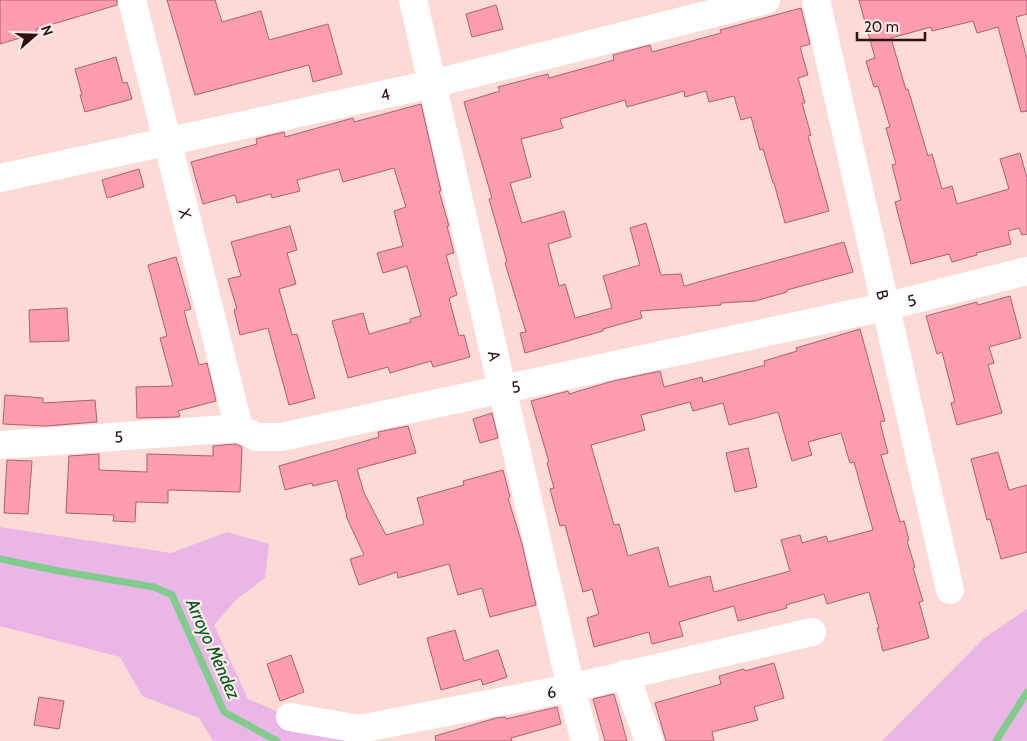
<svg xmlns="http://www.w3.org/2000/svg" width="1027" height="741" viewBox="0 0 1027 741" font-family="Cabin,sans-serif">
	<rect width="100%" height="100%" fill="#fcdad5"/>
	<!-- green -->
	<g fill="#eab6e8">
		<path d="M0,527L171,553L227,532L269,544L265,578L237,599L214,625L248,699L290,717L366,741H213L199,718L142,696L120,657L0,626Z"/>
		<path d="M1027,609V741H882L983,639Z"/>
	</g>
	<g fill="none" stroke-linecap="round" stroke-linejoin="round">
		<!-- stream -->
		<g stroke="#81cb8c" stroke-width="7">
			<path d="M0,559L59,571L154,587L172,595L224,712L277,741"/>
			<path d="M996,741L1027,692"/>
		</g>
	</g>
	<!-- building -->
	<g fill="#fd9daf" stroke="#a9616f" fill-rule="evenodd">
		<path d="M0,0H117V5L36,29L37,33L0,44Z"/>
		<path d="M167,0H215L222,22L261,11L269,40L328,24L342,74L313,82L309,65L195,95Z"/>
		<path d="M859,0H1027V14L1016,17L1027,59V111L1021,112L998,27L977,33L973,21L932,31L931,27L891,38L906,90L908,89L928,156L932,154L942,189L952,186L957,204L1009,189L1000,159L1020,153L1027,178V234L1022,235L1019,228L1008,231L1011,244L976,253L977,255L952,262L949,254L911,264L895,202L901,200L892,165L896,164L886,128L890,127L878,86L874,87L866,61L875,58Z"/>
		<path d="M496,5L503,29L472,37L466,14Z"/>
		<path d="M801,8L810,44L800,47L808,75L798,78L805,103H802L811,135L808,136L829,211L785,223L774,183H773L763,149L760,150L751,117L741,120L734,96L709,102L706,91L685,97L684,91L627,107L625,100L560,119L563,128L521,139L531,177L510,183L522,223L564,211L571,237L548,244L559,286L565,284L575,318L612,308L603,276L640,265L630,228L646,223L661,275L681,274L684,286L844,242L853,272L787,290V292L755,301L721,303V305L640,311L642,318L603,329V331L525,353L520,333L526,332L505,263L507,262L489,199L492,198L464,102L500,91L498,87L548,74L549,78L614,60L613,55L650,45L652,52L721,33L720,30Z"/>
		<path d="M116,57L123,83L127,82L132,99L85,112L80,95H82L75,69Z"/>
		<path d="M421,104L441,191H439L449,226H447L454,253L446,255L457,295L449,298L459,336L464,335L470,357L433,367L431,361L390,373L388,367L348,378L332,321L363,313L369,334L411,322L410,319L421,316L407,266L383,273L377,253L403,246L394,211L406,207L394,168L343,182L339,169L297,180L300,191L272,198L271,194L237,203L235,195L203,204L191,162L257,144L256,139L267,136L284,132L285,137L353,118L354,122Z"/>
		<path d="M139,169L144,187L107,198L102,180Z"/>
		<path d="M290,226L297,250L287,253L296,284L279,289L292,335L297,334L315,398L289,405L268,328L240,335L234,310L237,309L228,279L241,276L231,242Z"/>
		<path d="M176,257L191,309L184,311L199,365L207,363L216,401L178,411L180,416L178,417L137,418L136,387L173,386L160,338L167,336L148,265Z"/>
		<path d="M1010,296L1021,338L989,347L994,363L988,365L1002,413L957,425L951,403L955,402L942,352L937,354L926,316L977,302L978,305Z"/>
		<path d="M67,308L69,341L30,342L29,310Z"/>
		<path d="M860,329L885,421L880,422L888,453L881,455L900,522L904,521L909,540L907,541L915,567L913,568L923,601L919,602L929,638L883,651L877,628H879L869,592L827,604L824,594L786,605L787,608L738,621L734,606L679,622L683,636L652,644L649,632L594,647L587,618L599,614L592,589L583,592L565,525L560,526L550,489L554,488L547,463L549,462L531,401L568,391L569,394L613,381L660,371L664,387L702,377L703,382L765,365L764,361L797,351L796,348ZM690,402L693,411L723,403L729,425L778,412L792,461L812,455L808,442L841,433L850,463L854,462L873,530L828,542L826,536L802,543L800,535L781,540L790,571L714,592L710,576L669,587L658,547L628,556L619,524L614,525L591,445L645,430L641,415Z"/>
		<path d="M5,395L43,398V403L95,400L97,422L45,426L3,424Z"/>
		<path d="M492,413L498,438L480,443L473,419Z"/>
		<path d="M408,426L416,453L357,469L364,493L386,535L424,524L417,498L464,485L463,481L503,470L510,497L508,498L522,544L536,605L490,617L482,588L458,595L449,564L398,578L397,572L359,585L350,559L364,555L346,516H347L337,480L313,486L312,483L285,490L279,466L379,437L378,432Z"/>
		<path d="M236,444L242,447L240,492L168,490V503L136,502L135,522L113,521L114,515L66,513L69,456L99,454V470L147,472V454L213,456V446Z"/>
		<path d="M748,448L757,487L735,492L726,453Z"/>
		<path d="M998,452L1009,490L1027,485V552L1001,559L990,519L987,520L971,459Z"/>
		<path d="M7,460L32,461L28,514L4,513Z"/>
		<path d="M455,630L464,661L498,650L507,677L483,685L481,679L441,690L427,638Z"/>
		<path d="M291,655L304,692L280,701L267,664Z"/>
		<path d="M774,663L784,698L754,707L758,720L712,732L714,741H666L655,703L721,684L719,676L744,669L745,671Z"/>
		<path d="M614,694L627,741H605L593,699Z"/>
		<path d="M39,697L64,701L59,729L34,725Z"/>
		<path d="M557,707L561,724L511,738L512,741H436L435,736L496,718L505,717L506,719Z"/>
	</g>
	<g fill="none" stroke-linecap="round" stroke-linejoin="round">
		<!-- minor -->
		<g stroke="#fff" stroke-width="28">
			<path id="s1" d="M132,0L239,428"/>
			<path id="s2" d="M413,0L571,688L585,741"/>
			<path id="s3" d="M816,0L950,590"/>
			<path id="s4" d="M0,178L432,84L766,0"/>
			<path id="s5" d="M0,445L239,428L256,437H281L884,307L1027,271"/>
			<path d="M625,674L649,741"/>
			<path id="s6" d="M290,717L359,729L571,688L812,632"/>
		</g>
	</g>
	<g text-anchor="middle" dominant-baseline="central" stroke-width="4.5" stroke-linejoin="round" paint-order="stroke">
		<!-- street labels -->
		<g font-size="16" fill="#2e110e" stroke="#fdece9">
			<text stroke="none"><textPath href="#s4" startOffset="394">4</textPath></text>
			<text stroke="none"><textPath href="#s1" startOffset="220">X</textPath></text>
			<text stroke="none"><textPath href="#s3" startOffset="302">B</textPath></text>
			<text stroke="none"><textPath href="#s5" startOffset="929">5</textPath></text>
			<text stroke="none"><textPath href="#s2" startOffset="365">A</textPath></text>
			<text stroke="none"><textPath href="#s5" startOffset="524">5</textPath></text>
			<text stroke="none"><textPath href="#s5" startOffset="119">5</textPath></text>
			<text stroke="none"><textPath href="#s6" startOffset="266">6</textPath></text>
		</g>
		<!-- water labels -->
		<g font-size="18" font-style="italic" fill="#00571d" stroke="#fdece9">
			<text transform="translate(213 649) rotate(66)">Arroyo Méndez</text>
		</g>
	</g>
	<!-- north arrow -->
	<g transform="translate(35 35) rotate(70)" stroke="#fdece9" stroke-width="4" paint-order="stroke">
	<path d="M0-4L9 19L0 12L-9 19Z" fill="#2e110e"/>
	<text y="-8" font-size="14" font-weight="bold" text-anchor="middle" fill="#2e110e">N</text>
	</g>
	<!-- scale -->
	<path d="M857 32v8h68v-8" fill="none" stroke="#2e110e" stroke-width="2.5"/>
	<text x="864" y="32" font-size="15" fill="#2e110e" stroke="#fdece9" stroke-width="4" paint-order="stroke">20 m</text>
</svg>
